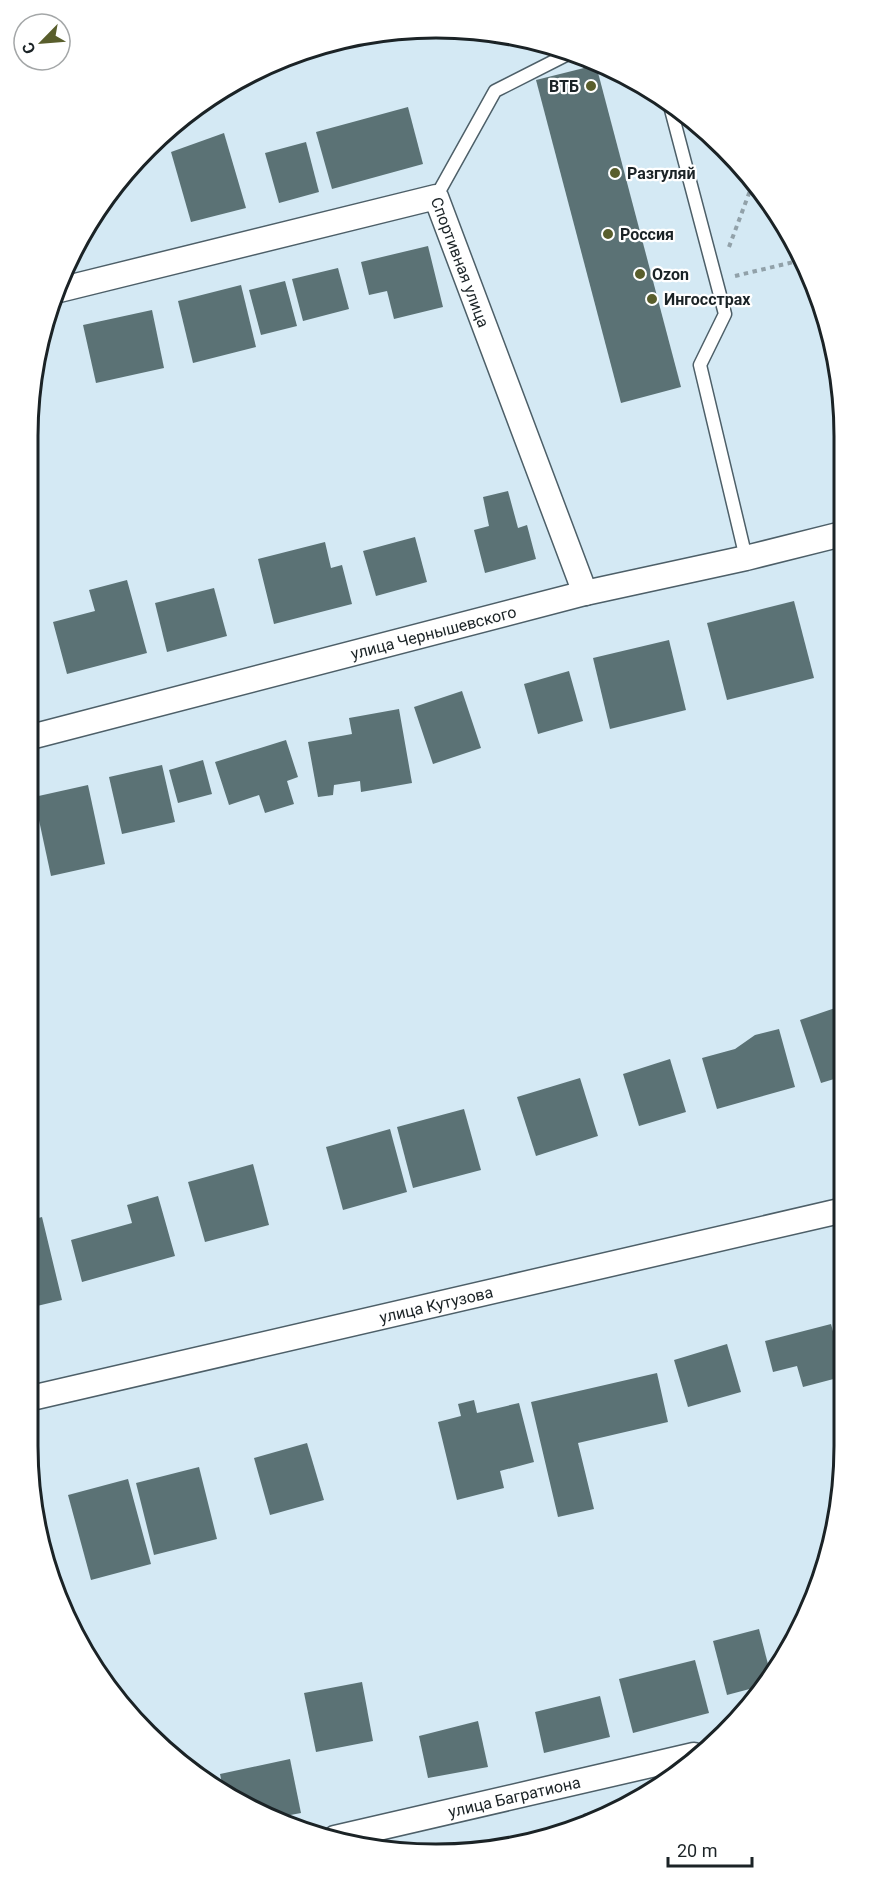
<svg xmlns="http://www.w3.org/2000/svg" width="872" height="1881" viewBox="0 0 872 1881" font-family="Roboto,sans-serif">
	<rect width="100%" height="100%" fill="#d4e9f4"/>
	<!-- building -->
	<g fill="#5b7275">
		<path d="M596,65L681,387L621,403L536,80Z"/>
		<path d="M408,107L423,164L332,189L316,132Z"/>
		<path d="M224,133L246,208L191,222L171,152Z"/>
		<path d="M306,142L319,192L279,203L265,153Z"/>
		<path d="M428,246L443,307L394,319L387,291L369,295L361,262Z"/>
		<path d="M338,268L349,309L303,321L292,279Z"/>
		<path d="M285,281L297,326L261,335L249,290Z"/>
		<path d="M241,285L256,347L193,363L178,301Z"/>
		<path d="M152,310L164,368L96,383L83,325Z"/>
		<path d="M508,491L518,528L527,525L536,559L485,573L474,530L489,526L483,497Z"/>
		<path d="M415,537L427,582L376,596L363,551Z"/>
		<path d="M325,542L331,568L342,565L352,604L274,624L258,559Z"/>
		<path d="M127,580L147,653L67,674L53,622L95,611L89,590Z"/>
		<path d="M214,588L227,636L167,652L155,603Z"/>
		<path d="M794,601L814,678L727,700L707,623Z"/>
		<path d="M669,640L686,710L610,729L593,658Z"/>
		<path d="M27,645L36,680L27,682Z"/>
		<path d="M569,671L583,721L538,734L524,684Z"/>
		<path d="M462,691L481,748L433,764L414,707Z"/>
		<path d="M399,709L412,783L361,792L360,781L334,785L333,795L318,797L308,742L352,734L349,718Z"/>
		<path d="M286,740L298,777L287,781L294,804L265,813L259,795L229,805L215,762Z"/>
		<path d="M203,760L212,794L178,803L169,770Z"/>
		<path d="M162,765L175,822L122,834L109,777Z"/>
		<path d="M88,785L105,864L51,876L34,797Z"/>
		<path d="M28,822L38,871L27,873V823Z"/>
		<path d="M844,1005V1076L821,1083L800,1020Z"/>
		<path d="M779,1029L795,1087L717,1109L702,1058L735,1049L755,1035Z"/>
		<path d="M670,1059L686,1112L639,1126L623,1074Z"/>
		<path d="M580,1078L598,1136L536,1156L517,1097Z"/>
		<path d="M464,1109L481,1170L413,1188L397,1127Z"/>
		<path d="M390,1129L407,1192L343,1210L326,1147Z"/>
		<path d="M253,1164L269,1225L205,1242L188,1182Z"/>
		<path d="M158,1196L175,1256L82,1282L71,1240L132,1223L127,1205Z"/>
		<path d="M42,1217L62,1300L37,1306L32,1287L27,1288V1221Z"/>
		<path d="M831,1324L845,1376L803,1387L797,1366L773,1372L765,1341Z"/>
		<path d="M727,1344L741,1392L688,1407L674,1360Z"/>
		<path d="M657,1373L668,1422L578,1443L594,1509L558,1517L531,1402Z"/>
		<path d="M474,1400L477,1413L519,1403L534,1462L500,1471L504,1488L457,1500L438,1422L461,1416L458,1404Z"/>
		<path d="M307,1443L324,1500L270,1515L254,1458Z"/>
		<path d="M199,1467L217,1539L154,1555L136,1483Z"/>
		<path d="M128,1479L151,1564L91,1580L68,1495Z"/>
		<path d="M759,1629L770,1672L761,1686L727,1695L713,1641Z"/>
		<path d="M695,1660L709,1713L633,1733L619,1679Z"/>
		<path d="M362,1682L373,1741L316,1752L304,1693Z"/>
		<path d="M600,1696L610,1737L544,1753L535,1712Z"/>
		<path d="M478,1721L488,1767L428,1778L419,1736Z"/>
		<path d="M290,1759L301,1813L280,1817L232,1799L224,1793L220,1774Z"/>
		<path d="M630,1801L631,1803L584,1820L583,1814Z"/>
		<path d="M552,1831L553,1832L515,1846L502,1848L501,1844Z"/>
	</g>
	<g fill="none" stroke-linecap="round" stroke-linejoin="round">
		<defs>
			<g id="service">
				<path d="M669,102L725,314L700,365L746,558"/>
				<path d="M436,197L495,91L572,52"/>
			</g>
			<g id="minor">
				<path id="s1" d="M55,291L436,197L585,593"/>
				<path id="s2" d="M27,738L585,593L746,558L842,534"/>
				<path id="s3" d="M27,1399L844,1210"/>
				<path id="s4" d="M335,1838L694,1755"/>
			</g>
		</defs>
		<!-- service casing -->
		<use href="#service" stroke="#4d5f68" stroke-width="15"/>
		<!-- minor casing -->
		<use href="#minor" stroke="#4d5f68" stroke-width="27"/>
		<!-- path -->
		<g stroke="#91a1a9" stroke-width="4" stroke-dasharray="4.5 4.5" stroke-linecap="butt">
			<path d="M729,247L754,180"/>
			<path d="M735,276L802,260"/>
		</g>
		<!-- service -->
		<use href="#service" stroke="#fff" stroke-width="12"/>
		<!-- minor -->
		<use href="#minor" stroke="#fff" stroke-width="24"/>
	</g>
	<!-- markers -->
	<g fill="#595e2c" stroke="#fff" stroke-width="2">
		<circle cx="591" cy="86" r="6"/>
		<circle cx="615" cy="173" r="6"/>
		<circle cx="608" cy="234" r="6"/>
		<circle cx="640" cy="274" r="6"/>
		<circle cx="652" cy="299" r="6"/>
	</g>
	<g text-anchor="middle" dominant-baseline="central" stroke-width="4.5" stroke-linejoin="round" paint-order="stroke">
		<!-- poi labels -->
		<g font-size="16" font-weight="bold" fill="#1b2326" stroke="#fff" text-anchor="start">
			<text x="579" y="86" text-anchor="end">ВТБ</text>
			<text x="627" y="173">Разгуляй</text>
			<text x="620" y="234">Россия</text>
			<text x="652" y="274">Ozon</text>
			<text x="664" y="299">Ингосстрах</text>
		</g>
		<!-- street labels -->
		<g font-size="16" fill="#1b2326" stroke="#fff">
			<text stroke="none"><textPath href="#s1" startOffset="462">Спортивная улица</textPath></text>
			<text stroke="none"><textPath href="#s2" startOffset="420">улица Чернышевского</textPath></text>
			<text stroke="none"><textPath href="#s3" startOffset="420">улица Кутузова</textPath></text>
			<text stroke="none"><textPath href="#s4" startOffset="184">улица Багратиона</textPath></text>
		</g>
	</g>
	<!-- crop -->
	<path d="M0 0H872V1881H0ZM436 38H436A398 398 0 0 1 834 436V1446A398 398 0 0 1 436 1844H436A398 398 0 0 1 38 1446V436A398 398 0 0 1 436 38Z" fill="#fff" fill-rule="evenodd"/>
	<path fill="none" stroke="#1b2326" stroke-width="3" d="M436 38H436A398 398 0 0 1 834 436V1446A398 398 0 0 1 436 1844H436A398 398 0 0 1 38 1446V436A398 398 0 0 1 436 38Z"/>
	<!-- north arrow -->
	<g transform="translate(42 42) rotate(245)"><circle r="28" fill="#ffffff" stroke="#a4a7a8" stroke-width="1.5"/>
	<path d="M0-4.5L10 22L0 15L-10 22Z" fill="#595e2c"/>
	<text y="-9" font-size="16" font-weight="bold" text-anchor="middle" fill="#1b2326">С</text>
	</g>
	<!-- scale -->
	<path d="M668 1857v9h84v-9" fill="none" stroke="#1b2326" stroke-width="3"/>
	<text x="677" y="1857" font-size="18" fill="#1b2326" stroke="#ffffff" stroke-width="4.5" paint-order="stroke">20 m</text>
</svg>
